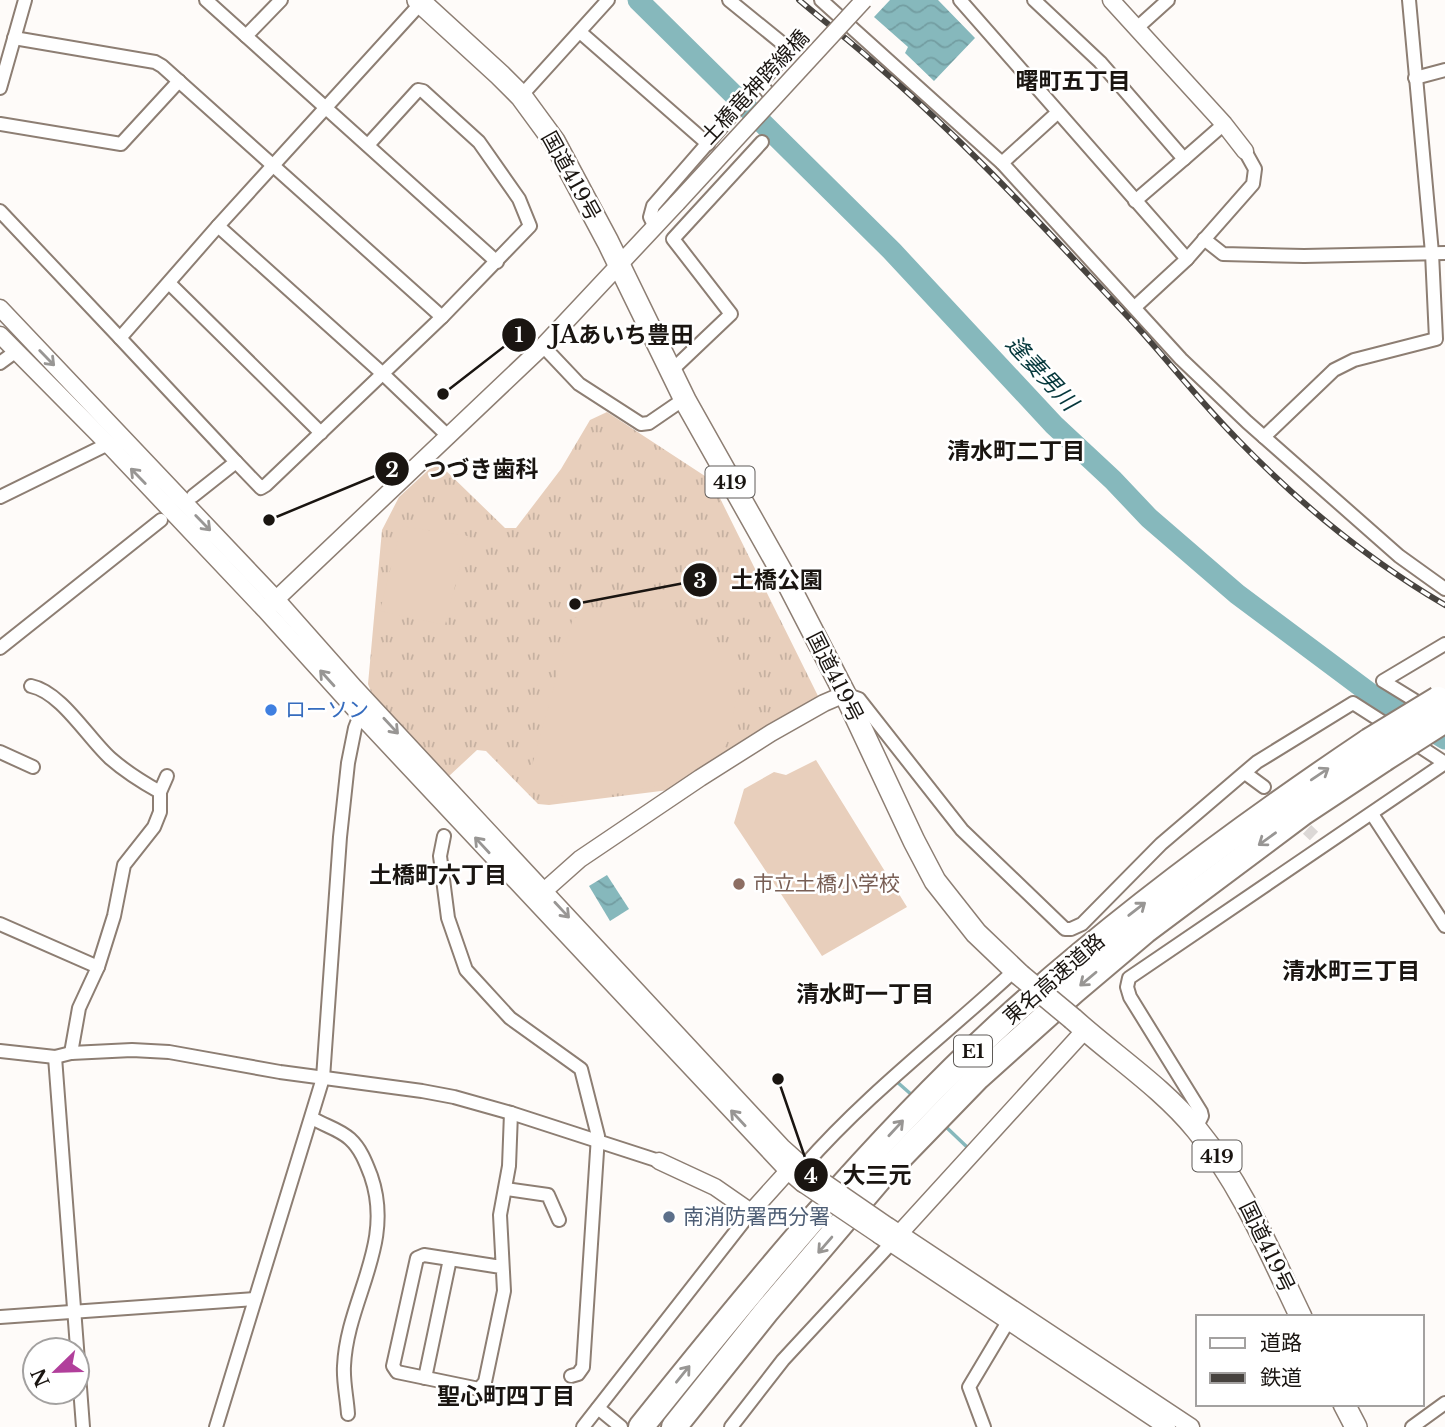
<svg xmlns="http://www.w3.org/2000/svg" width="1445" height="1427" viewBox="0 0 1445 1427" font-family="'Libre Baskerville','Noto Sans JP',serif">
	<defs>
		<pattern id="grass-tufts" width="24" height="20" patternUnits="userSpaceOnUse" patternTransform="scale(1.75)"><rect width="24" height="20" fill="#e8cfbc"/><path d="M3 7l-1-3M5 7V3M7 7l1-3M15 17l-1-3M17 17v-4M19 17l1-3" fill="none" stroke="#c6b1a1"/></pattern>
		<pattern id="water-waves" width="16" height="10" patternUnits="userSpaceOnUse" patternTransform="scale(1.75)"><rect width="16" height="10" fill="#86b8bc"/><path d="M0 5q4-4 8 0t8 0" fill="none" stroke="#739da1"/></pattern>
	</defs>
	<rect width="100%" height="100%" fill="#fefbf9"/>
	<!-- grass -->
	<path fill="url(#grass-tufts)" d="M607,412L711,480L818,696L812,701L669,790L549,805L538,804L486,751L477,750L448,777L374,699L368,684L382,530L399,497L437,462L505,528H516L561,469L590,420Z"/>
	<!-- pitch -->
	<g fill="#e8cfbc">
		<path d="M401,526L468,536L445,625L380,611Z"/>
		<path d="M623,608L668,610L708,643L739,686L727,743L700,778L572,802L553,790L531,769L573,618Z"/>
		<path d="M816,760L907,907L822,956L734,823L744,789L774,772L786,775Z"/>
	</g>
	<!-- water -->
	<g fill="url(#water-waves)">
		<path d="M890,0H938L975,38L934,81L905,53L908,47L874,17Z"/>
		<path d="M607,875L629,909L610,921L589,886Z"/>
	</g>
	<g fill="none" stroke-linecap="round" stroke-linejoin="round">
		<!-- stream -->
		<g stroke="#86b8bc" stroke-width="3.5">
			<path d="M896,1081L913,1096"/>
			<path d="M944,1125L967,1147"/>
		</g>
		<!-- river -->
		<path stroke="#86b8bc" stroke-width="21" d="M638,0L892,251L1054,425L1113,480L1149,518L1237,594L1371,694L1445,739"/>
		<!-- minor-tunnel -->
		<path stroke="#dcd8d6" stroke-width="12" stroke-dasharray="12 6" stroke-linecap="butt" d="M1294,817L1314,836"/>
		<defs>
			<g id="minor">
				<path d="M206,0L497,262"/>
				<path d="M729,0L788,48L787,54L760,83L770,95"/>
				<path d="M821,0L1002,163L1181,359L1247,422L1399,556L1445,589"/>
				<path d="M960,0L1187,259"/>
				<path d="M1034,0L1100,62L1184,159L1224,124"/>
				<path d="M1138,27L1168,0"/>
				<path d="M580,32L708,144"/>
				<path d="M246,36L281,0"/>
				<path d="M14,38L155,62L162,66L442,317"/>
				<path d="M1415,78L1445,70"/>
				<path d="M0,88L25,0"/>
				<path d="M521,96L608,0"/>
				<path d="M0,124L121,144L179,81"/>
				<path d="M1002,163L1057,113"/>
				<path d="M1135,201L1184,159"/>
				<path d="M0,211L120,338"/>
				<path d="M218,226L383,374L449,437"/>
				<path d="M655,227L650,217L653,206L760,83"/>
				<path d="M1204,239L1223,254L1304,256L1445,253"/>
				<path d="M169,283L321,433"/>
				<path d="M1135,307L1187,259L1253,184L1255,169L1245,151"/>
				<path d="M543,346L579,384L641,424L649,423L684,399"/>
				<path d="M0,363L15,352"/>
				<path d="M671,371L731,314L673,239L762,142"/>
				<path d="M1264,437L1334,370L1354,360L1436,339L1432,253L1409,0"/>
				<path d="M236,462L261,488L266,485L442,317L530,226L519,199L479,142L423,91L418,90L368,145"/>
				<path d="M193,496L236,462L120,338L218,226L421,3"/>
				<path d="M0,497L108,444"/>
				<path d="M0,648L161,520"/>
				<path d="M31,686C61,692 88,738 110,758C126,772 142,782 160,792"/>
				<path d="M845,694L859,699L962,830L1065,929H1071L1082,924L1161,844L1257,762L1353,703L1392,728"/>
				<path d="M1427,708L1383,681L1445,644"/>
				<path d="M1410,740L1445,763"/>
				<path d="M0,752L33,767"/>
				<path d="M1245,773L1264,787"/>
				<path d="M1372,814L1445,926"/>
				<path d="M444,836L440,856L448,918L466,970L510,1018L581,1069L598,1136L583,1367L578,1374L571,1376"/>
				<path d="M0,924L98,967L79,1008L71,1053"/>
				<path d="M98,967L114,916L124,865L154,827L160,812V792L167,776"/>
				<path d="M0,1051L55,1057L71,1053L132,1050L169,1052L280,1072L422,1091L454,1097L511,1113L659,1161"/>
				<path d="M55,1057L83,1427"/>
				<path d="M312,1118C325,1126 339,1129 350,1139C361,1149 366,1163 371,1176C395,1245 347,1299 344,1366C343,1381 347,1398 348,1414"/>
				<path d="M1196,1128L1202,1116L1201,1112L1130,997L1127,987L1129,978L1445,763"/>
				<path d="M804,1166C868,1093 944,1036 1015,970"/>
				<path d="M506,1189L548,1195L559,1220"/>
				<path d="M501,1267L424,1255L417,1258L393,1366L397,1372L479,1389L485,1382L504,1291L500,1215L509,1166L511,1113"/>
				<path d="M0,1317L255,1299"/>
				<path d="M425,1378L450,1259"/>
				<path d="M598,1408L621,1427"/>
				<path d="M216,1427L323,1078L340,837L348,763L355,728L360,715"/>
				<path d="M583,1427L751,1212"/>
				<path d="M731,1427L783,1360L897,1237"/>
				<path d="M984,1427L969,1387L1009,1320"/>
				<path d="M1412,1427L1445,1403"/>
			</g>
			<g id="tertiary">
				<path d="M1111,0L1224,124L1245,151"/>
				<path d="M0,308L277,600L355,688L782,1147L811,1173"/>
				<path d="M0,335L108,444L265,610L360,715L788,1171L803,1184"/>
				<path d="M269,606L543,346L677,203"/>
				<path d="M544,891L580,859L700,778L771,733L824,703L845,694"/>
				<path d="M659,1161L715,1187L751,1212L788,1171"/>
				<path d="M888,1226L1191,1427"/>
				<path d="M899,1234L1085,1030"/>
				<path d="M879,1235L1167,1427"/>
			</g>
			<g id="trunk">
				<path d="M418,0L500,75L521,96L554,141L608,242L686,402L784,576L845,694L914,841L935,881L976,933L1020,975"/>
				<path d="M1073,1019C1114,1056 1162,1087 1197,1130C1242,1185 1270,1253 1301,1317"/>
				<path d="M1344,1404L1356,1427"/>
			</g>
			<g id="motorway">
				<path d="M641,1427C754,1286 870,1144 1004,1021C1118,918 1241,827 1369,741"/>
				<path d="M674,1427L766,1312L881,1177L978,1077L1074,991L1145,931L1304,812L1384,759"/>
			</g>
		</defs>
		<!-- minor casing -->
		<use href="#minor" stroke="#8d7e73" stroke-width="16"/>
		<!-- tertiary casing -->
		<use href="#tertiary" stroke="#8d7e73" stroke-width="19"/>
		<!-- trunk casing -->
		<use href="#trunk" stroke="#8d7e73" stroke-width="24"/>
		<!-- motorway casing -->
		<use href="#motorway" stroke="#8d7e73" stroke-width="28"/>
		<!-- minor -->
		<use href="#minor" stroke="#fff" stroke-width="12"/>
		<!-- tertiary -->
		<use href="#tertiary" stroke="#fff" stroke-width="16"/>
		<!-- trunk -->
		<use href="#trunk" stroke="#fff" stroke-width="21"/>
		<!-- motorway -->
		<use href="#motorway" stroke="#fff" stroke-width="24"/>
		<defs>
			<path id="rail" d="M799,0C826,23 854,44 880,68C969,145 1049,233 1130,319C1167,359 1200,402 1239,441C1300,504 1370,561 1445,605"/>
		</defs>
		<!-- rail casing -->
		<use href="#rail" stroke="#47433f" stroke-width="6"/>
		<!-- rail -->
		<use href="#rail" stroke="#fff" stroke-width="3.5" stroke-dasharray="10" stroke-linecap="butt"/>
		<defs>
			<g id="tertiary-bridge">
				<path d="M677,203L864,0"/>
				<path d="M811,1173L888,1226"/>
				<path d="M802,1183L879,1235"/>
			</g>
			<path id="trunk-bridge" d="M1020,975L1073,1019"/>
			<g id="motorway-bridge">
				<path d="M1369,741L1438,699"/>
				<path d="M1384,759L1445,720"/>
			</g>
		</defs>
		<!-- tertiary-bridge casing -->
		<use href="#tertiary-bridge" stroke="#8d7e73" stroke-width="19" stroke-linecap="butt"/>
		<!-- trunk-bridge casing -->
		<use href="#trunk-bridge" stroke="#8d7e73" stroke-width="24" stroke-linecap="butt"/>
		<!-- motorway-bridge casing -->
		<use href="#motorway-bridge" stroke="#8d7e73" stroke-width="28" stroke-linecap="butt"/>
		<!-- tertiary-bridge -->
		<use href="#tertiary-bridge" stroke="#fff" stroke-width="16"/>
		<!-- trunk-bridge -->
		<use href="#trunk-bridge" stroke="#fff" stroke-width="21"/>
		<!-- motorway-bridge -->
		<use href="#motorway-bridge" stroke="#fff" stroke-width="24"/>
	</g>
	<!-- one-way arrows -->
	<defs><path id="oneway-shaft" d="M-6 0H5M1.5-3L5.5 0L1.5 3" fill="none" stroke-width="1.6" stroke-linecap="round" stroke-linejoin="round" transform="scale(1.75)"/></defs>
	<g stroke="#989694">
		<use href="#oneway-shaft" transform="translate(47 358) rotate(46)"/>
		<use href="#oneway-shaft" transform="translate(138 476) rotate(-134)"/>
		<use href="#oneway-shaft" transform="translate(203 523) rotate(46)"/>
		<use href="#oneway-shaft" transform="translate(327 678) rotate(-132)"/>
		<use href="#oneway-shaft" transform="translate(391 726) rotate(47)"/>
		<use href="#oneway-shaft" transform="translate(1320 774) rotate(-34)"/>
		<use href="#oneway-shaft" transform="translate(1267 839) rotate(144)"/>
		<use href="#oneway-shaft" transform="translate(482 845) rotate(-133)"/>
		<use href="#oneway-shaft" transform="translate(1137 909) rotate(-38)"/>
		<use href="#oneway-shaft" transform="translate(562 910) rotate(47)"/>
		<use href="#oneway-shaft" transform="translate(1088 979) rotate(140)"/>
		<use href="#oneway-shaft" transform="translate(738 1118) rotate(-133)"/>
		<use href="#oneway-shaft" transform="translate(896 1128) rotate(-47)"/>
		<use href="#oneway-shaft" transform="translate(825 1245) rotate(131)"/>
		<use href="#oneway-shaft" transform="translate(683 1374) rotate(-51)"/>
	</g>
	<!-- markers -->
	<circle fill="#3f7fe0" stroke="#fff" stroke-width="2.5" cx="271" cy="710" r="7"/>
	<circle fill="#8d6e63" stroke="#fff" stroke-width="2.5" cx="739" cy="884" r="7"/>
	<circle fill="#5c6f8a" stroke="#fff" stroke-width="2.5" cx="669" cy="1217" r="7"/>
	<g text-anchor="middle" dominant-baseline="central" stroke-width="5" stroke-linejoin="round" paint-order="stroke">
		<!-- shield labels -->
		<g fill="#fff" stroke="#5f5b58" stroke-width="2">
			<rect x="705.5" y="466.5" width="49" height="31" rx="5"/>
			<rect x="954" y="1035.5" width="38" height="31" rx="5"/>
			<rect x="1192.5" y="1140.5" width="49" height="31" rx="5"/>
		</g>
		<g font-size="19" font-weight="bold" fill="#1a1511">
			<text x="730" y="482">419</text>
			<text x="973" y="1051">E1</text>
			<text x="1217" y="1156">419</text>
		</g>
		<!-- street labels -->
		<g font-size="21" fill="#1a1511" stroke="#fff">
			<text transform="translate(755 87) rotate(-47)">土橋竜神跨線橋</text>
			<text transform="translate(571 176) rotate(61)">国道419号</text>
			<text transform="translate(835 677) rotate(63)">国道419号</text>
			<text transform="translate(1054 979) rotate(-41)">東名高速道路</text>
			<text transform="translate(1267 1247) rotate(64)">国道419号</text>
		</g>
		<!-- shop labels -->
		<g font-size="21" fill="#366cbe" stroke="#fff" text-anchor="start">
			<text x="285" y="710">ローソン</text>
		</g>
		<!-- education labels -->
		<g font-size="21" fill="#785e54" stroke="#fff" text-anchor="start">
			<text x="753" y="884">市立土橋小学校</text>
		</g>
		<!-- service labels -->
		<g font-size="21" fill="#4e5e75" stroke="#fff" text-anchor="start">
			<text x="683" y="1217">南消防署西分署</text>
		</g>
		<!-- neighbourhood labels -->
		<g font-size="23" font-weight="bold" fill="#1a1511" stroke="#fff">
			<text x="1073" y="81">曙町五丁目</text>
			<text x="1016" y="451">清水町二丁目</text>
			<text x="438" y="875">土橋町六丁目</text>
			<text x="1351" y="971">清水町三丁目</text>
			<text x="865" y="994">清水町一丁目</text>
			<text x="506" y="1396">聖心町四丁目</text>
		</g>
		<!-- water labels -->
		<g font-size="23" font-style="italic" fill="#05373b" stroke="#fff">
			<text transform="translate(1042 373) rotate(47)">逢妻男川</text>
		</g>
	</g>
	<!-- callouts -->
	<path fill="none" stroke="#1a1511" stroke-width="2.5" d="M443 394L519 335M269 520L392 469M575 604L700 580M778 1079L811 1175"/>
	<g fill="#1a1511" stroke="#fff" stroke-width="2.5">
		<circle cx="443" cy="394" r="7"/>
		<circle cx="269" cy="520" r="7"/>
		<circle cx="575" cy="604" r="7"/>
		<circle cx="778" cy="1079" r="7"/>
		<circle cx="519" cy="335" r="18"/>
		<circle cx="392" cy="469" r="18"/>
		<circle cx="700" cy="580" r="18"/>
		<circle cx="811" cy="1175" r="18"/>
	</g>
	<g font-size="21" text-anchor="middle" font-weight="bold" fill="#fff">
		<text x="519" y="342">1</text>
		<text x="392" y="477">2</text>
		<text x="700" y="588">3</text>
		<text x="811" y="1183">4</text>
	</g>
	<g font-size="23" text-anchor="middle" font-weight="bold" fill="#1a1511" stroke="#fff" stroke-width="5" stroke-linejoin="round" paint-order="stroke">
		<text x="622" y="343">JAあいち豊田</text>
		<text x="481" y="477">つづき歯科</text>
		<text x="777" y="588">土橋公園</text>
		<text x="877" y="1183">大三元</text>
	</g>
	<!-- legend -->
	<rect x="1196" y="1315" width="228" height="91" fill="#ffffff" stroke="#a3a1a0" stroke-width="2"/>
	<rect x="1210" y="1338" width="35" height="10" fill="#ffffff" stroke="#a3a1a0" stroke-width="2"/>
	<text x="1260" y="1350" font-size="21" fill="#1a1511">道路</text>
	<rect x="1210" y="1373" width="35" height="10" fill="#47433f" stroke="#a3a1a0" stroke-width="2"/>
	<text x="1260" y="1385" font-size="21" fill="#1a1511">鉄道</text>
	<!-- north arrow -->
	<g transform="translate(56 1371) rotate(247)"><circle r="33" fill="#ffffff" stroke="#a3a1a0" stroke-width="2"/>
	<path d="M0-5L12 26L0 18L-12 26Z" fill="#b13f9b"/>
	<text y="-10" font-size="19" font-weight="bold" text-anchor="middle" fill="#1a1511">N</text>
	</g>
</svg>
